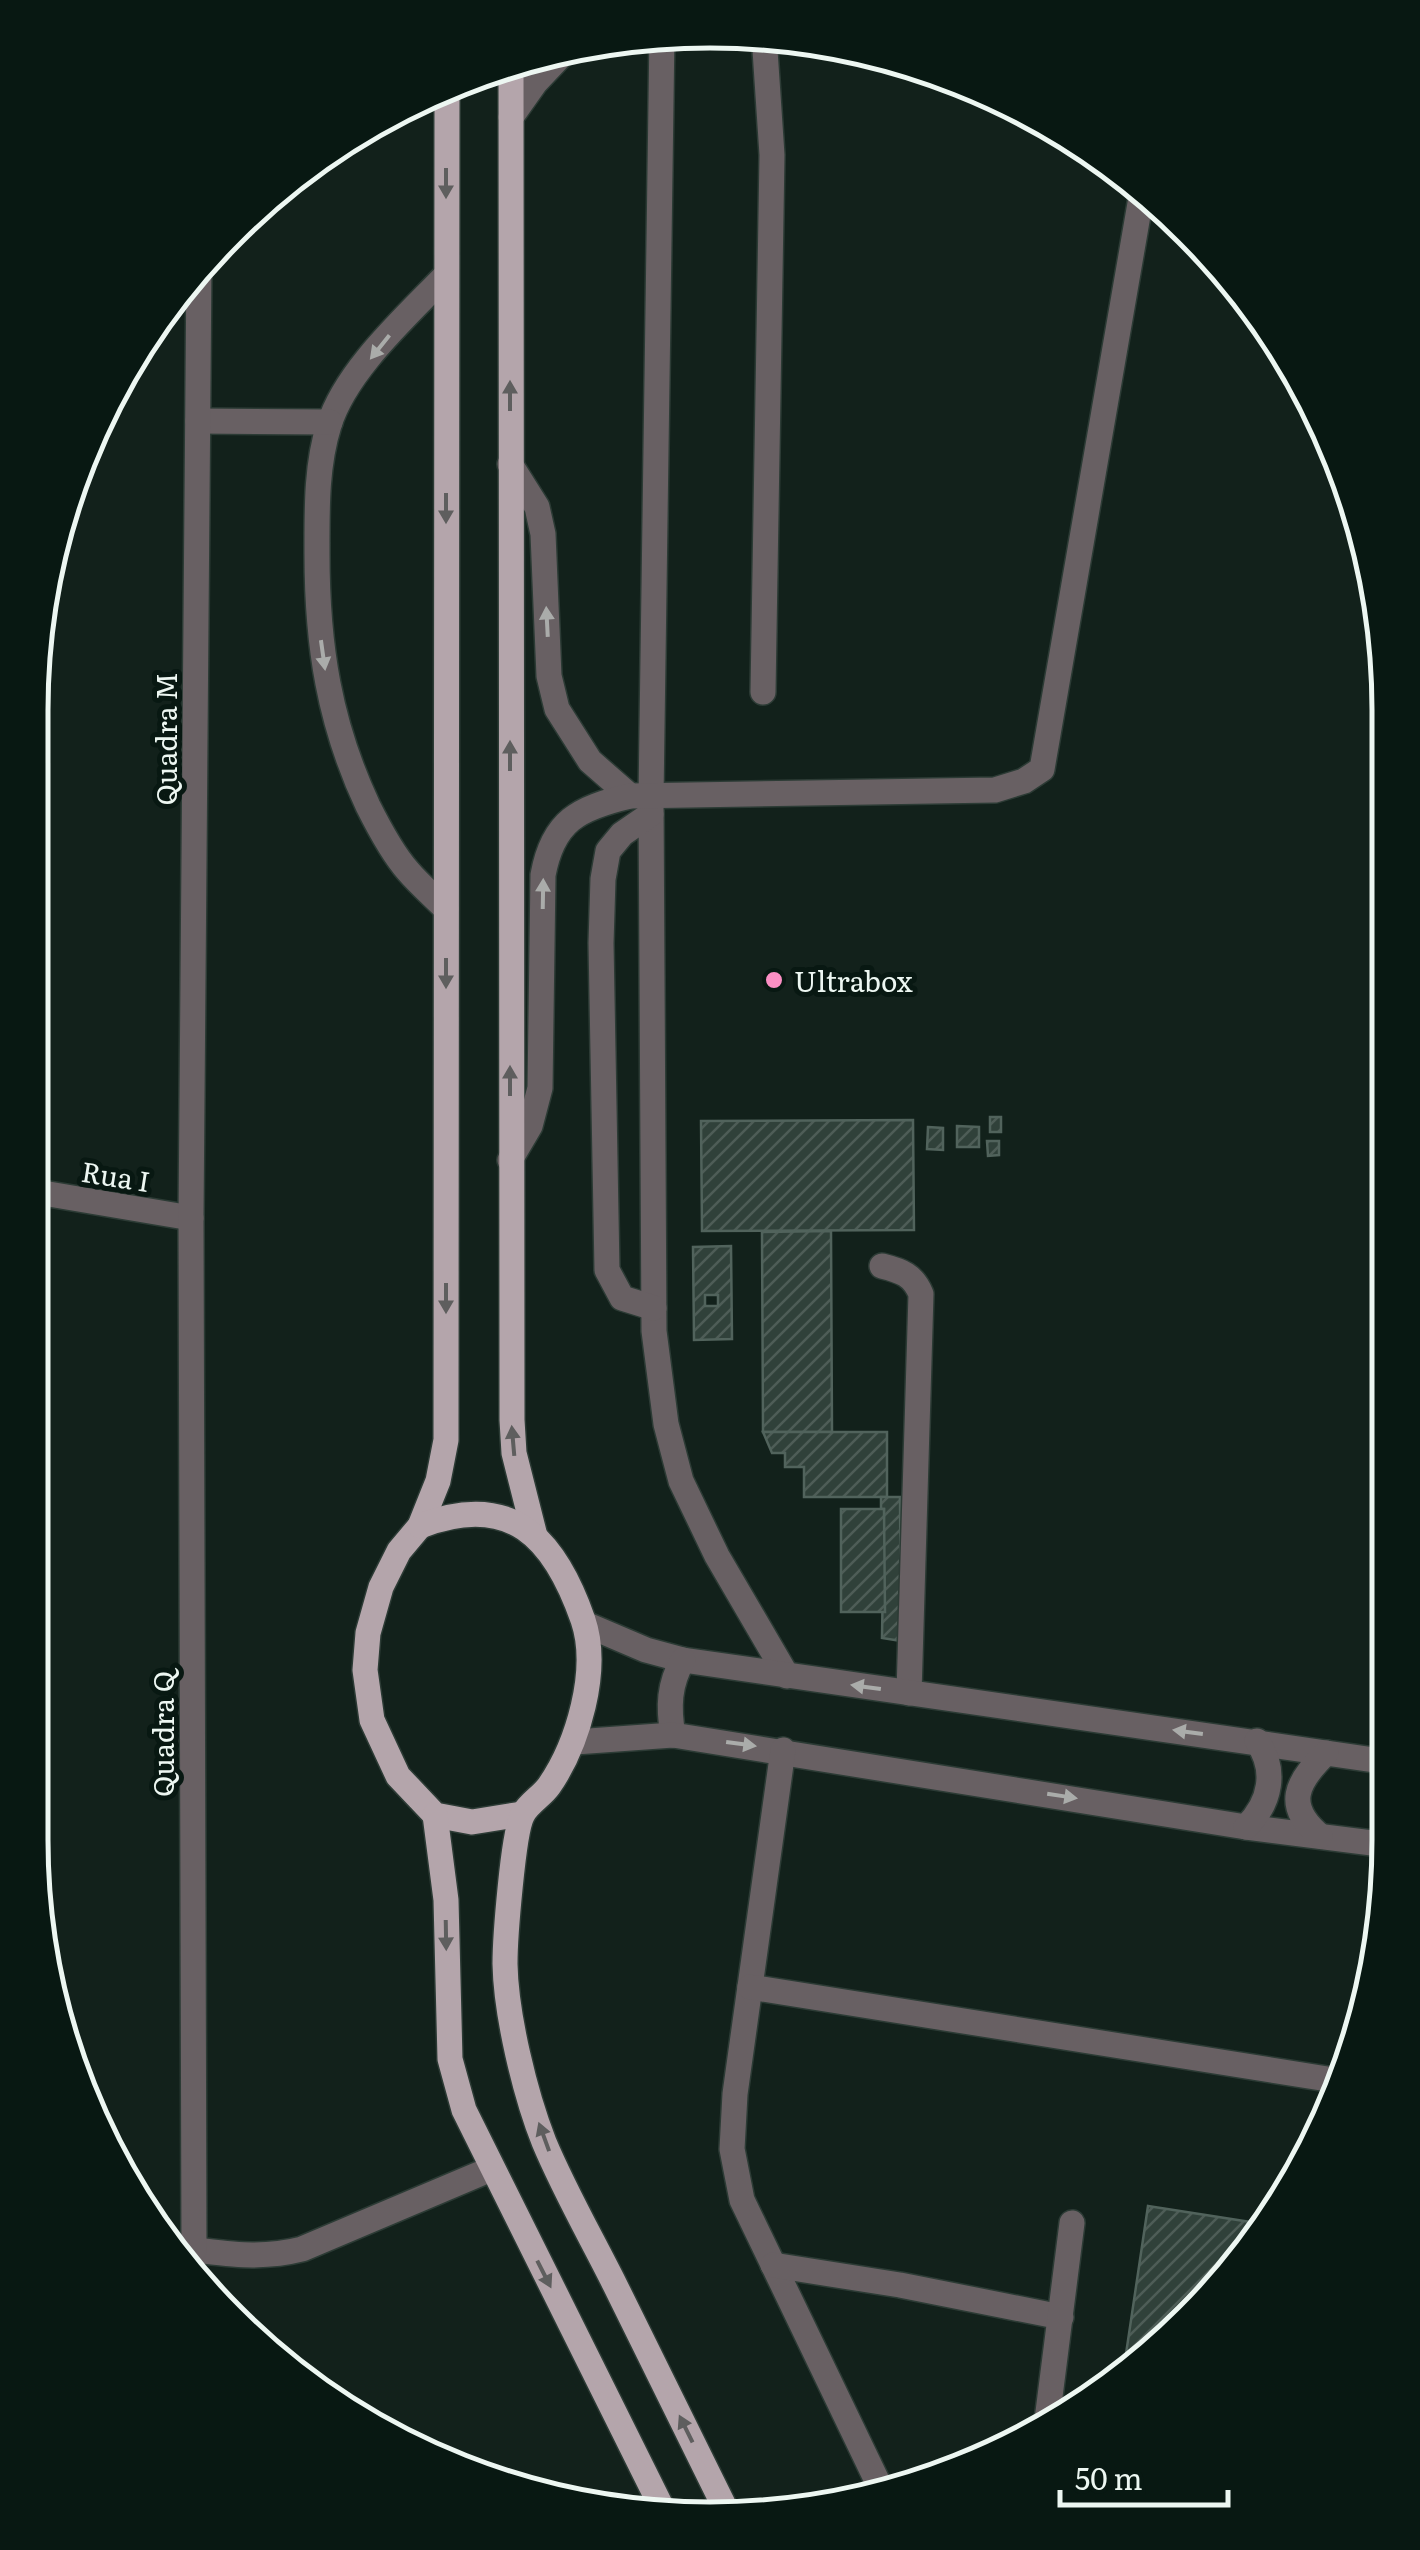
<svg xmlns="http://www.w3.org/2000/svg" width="1420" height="2550" viewBox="0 0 1420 2550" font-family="Literata,serif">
	<defs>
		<pattern id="building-hatch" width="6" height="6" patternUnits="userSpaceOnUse" patternTransform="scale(2.5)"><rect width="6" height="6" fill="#30413a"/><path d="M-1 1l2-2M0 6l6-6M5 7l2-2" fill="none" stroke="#4e5d57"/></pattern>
	</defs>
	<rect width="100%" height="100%" fill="#12211b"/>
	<!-- building -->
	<g fill="url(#building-hatch)" stroke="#51635c" stroke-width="2.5" fill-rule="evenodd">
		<rect x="990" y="1117" width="11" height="15"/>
		<path d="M913,1120L914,1230L702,1231L701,1121Z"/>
		<path d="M957,1126L979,1127V1147H957Z"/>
		<path d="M928,1127L943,1128V1150L927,1149Z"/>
		<path d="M987,1141H999V1155L988,1156Z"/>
		<path d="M831,1231L832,1432H763L762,1232Z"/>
		<path d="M731,1246L732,1339L694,1340L693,1247ZM705,1295H718V1306H705Z"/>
		<path d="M763,1432H887V1497H804V1467H785V1453H772Z"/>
		<path d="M881,1497H900L901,1641L882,1638L884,1509H881Z"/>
		<path d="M841,1509H884L885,1612H841Z"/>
		<path d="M1148,2206L1263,2224L1158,2352L1123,2374Z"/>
	</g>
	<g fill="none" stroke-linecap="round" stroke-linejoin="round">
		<defs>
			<g id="minor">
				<path d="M662,32L651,798L654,1331L666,1424L681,1481L717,1556L787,1676"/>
				<path d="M511,117L535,83L569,47"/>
				<path d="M446,275C407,316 346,370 329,425C316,466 317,511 317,554C317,645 329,723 368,806C379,828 392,853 408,871C419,884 433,896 446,909"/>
				<path d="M198,421L330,422"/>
				<path d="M510,464L537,507L543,534L549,676L557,709L590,761L630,796"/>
				<path d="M763,692L772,155L764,35"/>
				<path d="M651,814L622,834L608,851L603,879L601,943L607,1270L622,1298L654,1308"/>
				<path d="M510,1160L530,1126L540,1088L543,875C553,821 578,808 630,796L995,790L1024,781L1042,769L1142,192"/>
				<path d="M31,1191L191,1218"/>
				<path d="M882,1266C902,1271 913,1275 921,1294L909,1693"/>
				<path d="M585,1624L646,1650L683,1660L1388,1762"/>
				<path d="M673,1735C668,1707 669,1684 683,1660"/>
				<path d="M575,1742L673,1735L1246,1827L1388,1845"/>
				<path d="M783,1750L735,2094L732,2149L742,2200L881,2489"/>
				<path d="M1246,1827C1271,1802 1277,1770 1257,1741"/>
				<path d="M1320,1836C1284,1806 1296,1782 1326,1753"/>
				<path d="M750,1987L1340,2081"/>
				<path d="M166,2246C213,2252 255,2261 302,2249L491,2169"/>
				<path d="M194,2250L191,1218L199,262"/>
				<path d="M773,2265L900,2285L1061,2317"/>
				<path d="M1047,2420L1072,2223"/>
			</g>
			<g id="major">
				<path d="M511,62L512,1420L514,1453L535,1536"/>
				<path d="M447,86L446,1440L438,1481L420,1526L399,1551L381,1587L368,1633L365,1670L372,1720L398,1776L435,1815L472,1822L522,1814"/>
				<path d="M420,1526C511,1491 554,1537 583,1620C600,1670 578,1744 549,1786C542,1796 529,1803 523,1814C513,1831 505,1940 505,1964C506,2015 525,2094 544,2142C564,2190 591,2237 615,2285C653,2362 691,2439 729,2516"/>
				<path d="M435,1815L446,1900L450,2059L464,2110L663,2510"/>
			</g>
		</defs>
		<!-- minor casing -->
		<use href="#minor" stroke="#2c3b35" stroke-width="28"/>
		<!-- major casing -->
		<use href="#major" stroke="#2c3b35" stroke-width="28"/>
		<!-- minor -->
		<use href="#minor" stroke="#686063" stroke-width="25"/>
		<!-- major -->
		<use href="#major" stroke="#b4a5ab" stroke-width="25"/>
	</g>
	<!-- one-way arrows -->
	<defs><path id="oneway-solid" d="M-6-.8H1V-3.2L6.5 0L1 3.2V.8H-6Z" transform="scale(2.5)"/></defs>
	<g fill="#5e5e5e">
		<use href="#oneway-solid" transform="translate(446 183) rotate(90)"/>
		<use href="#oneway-solid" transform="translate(510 396) rotate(-90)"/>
		<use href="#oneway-solid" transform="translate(446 508) rotate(90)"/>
		<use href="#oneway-solid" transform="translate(510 756) rotate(-90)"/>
		<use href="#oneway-solid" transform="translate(446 973) rotate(90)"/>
		<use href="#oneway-solid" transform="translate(510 1081) rotate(-90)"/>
		<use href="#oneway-solid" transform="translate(446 1298) rotate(90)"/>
		<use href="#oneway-solid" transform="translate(513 1441) rotate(-95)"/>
		<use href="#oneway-solid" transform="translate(446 1935) rotate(89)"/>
		<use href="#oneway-solid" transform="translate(544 2137) rotate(-110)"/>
		<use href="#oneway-solid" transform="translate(544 2274) rotate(63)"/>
		<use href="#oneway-solid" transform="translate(686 2429) rotate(-116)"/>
	</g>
	<g fill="#aaacaa">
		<use href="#oneway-solid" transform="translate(380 347) rotate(129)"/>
		<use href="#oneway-solid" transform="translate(547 622) rotate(-93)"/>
		<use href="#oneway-solid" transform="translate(323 655) rotate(82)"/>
		<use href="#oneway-solid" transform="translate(543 894) rotate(-89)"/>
		<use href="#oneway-solid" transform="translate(866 1687) rotate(-172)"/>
		<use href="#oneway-solid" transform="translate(1188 1732) rotate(-172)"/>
		<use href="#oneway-solid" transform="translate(741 1744) rotate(8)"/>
		<use href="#oneway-solid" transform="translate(1062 1796) rotate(9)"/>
	</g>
	<!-- markers -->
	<circle fill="#fb8fc4" stroke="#081812" stroke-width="4" cx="774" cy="980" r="10"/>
	<g text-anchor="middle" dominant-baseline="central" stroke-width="10" stroke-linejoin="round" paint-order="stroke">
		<!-- street labels -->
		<g font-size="28" fill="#edf7f2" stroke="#081812">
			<text transform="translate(165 739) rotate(-90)">Quadra M</text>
			<text transform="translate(116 1175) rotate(9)">Rua I</text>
			<text transform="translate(162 1734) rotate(-90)">Quadra Q</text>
		</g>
		<!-- poi labels -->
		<g font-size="28" fill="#edf7f2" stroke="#081812" text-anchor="start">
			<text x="794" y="980">Ultrabox</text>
		</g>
	</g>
	<!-- crop -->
	<path d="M0 0H1420V2550H0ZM710 48H710A662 662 0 0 1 1372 710V1840A662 662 0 0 1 710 2502H710A662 662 0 0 1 48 1840V710A662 662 0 0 1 710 48Z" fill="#081812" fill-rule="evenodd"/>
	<path fill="none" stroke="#edf7f2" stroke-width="5" d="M710 48H710A662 662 0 0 1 1372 710V1840A662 662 0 0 1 710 2502H710A662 662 0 0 1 48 1840V710A662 662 0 0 1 710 48Z"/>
	<!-- scale -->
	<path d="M1060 2490v15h168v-15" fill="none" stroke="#edf7f2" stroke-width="5"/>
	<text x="1075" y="2490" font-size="30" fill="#edf7f2" stroke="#081812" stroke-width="8" paint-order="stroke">50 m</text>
</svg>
